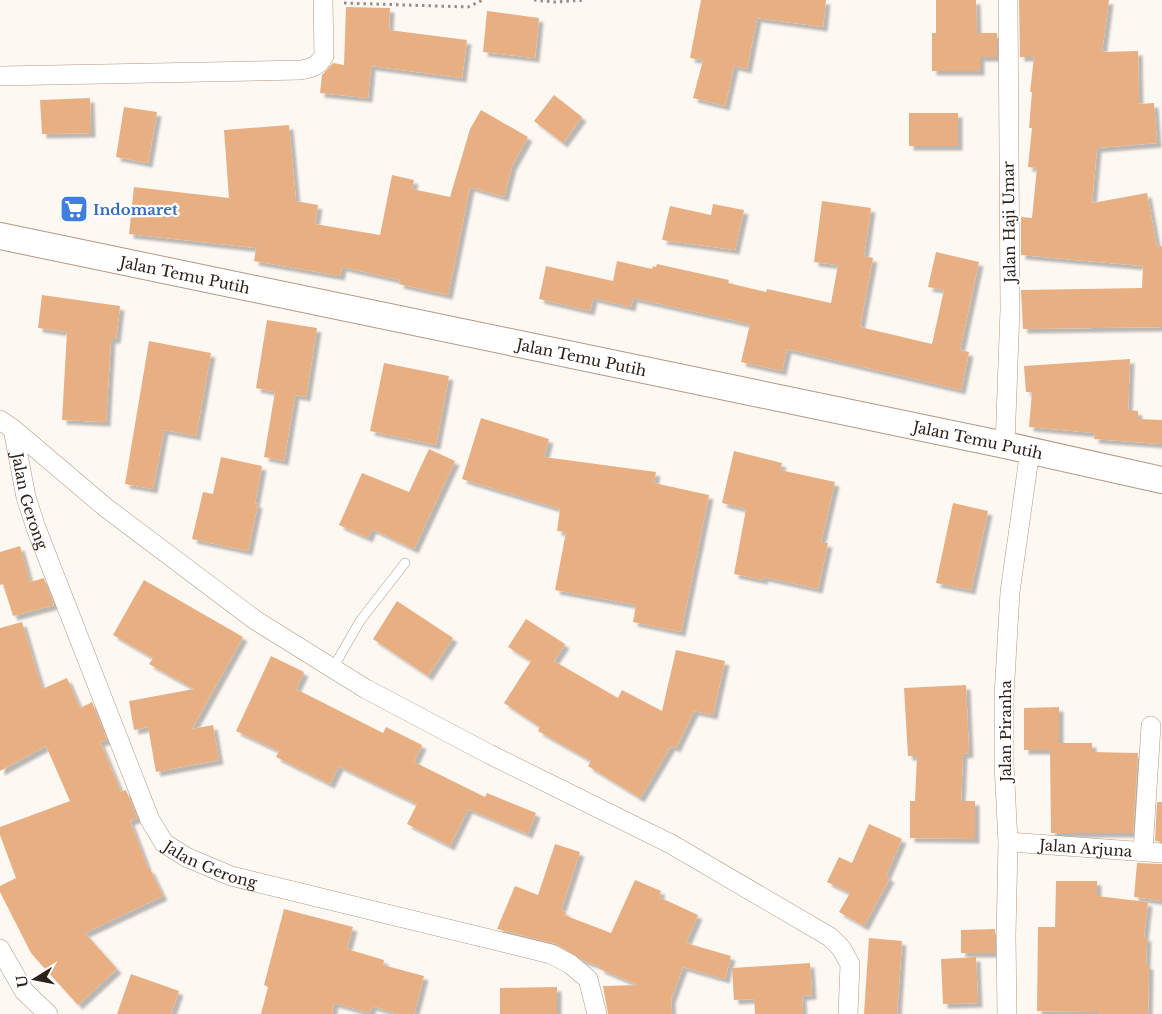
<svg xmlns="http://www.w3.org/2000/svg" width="1162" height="1014" viewBox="0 0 1162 1014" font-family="'Libre Baskerville',serif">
	<defs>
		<filter id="shadow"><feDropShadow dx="4.5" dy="4.5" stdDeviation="1" flood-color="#0004"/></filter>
	</defs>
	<rect width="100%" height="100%" fill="#fef8f3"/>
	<!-- building -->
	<g fill="#e8b082" filter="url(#shadow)">
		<path d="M701,0H826L823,27L757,18L747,69L734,66L725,106L693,98L703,60L690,58Z"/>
		<path d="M936,0H976L977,33H997V57H980V71H932V33H936Z"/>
		<path d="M1019,0H1109L1102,52L1138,51L1139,104L1154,103L1157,143L1097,148L1092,203L1147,193L1157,247L1162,246V327L1023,329L1021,290L1142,288L1143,266L1021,255V217L1032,218L1037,168L1028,167L1032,128H1029L1032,92H1030L1034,57H1020Z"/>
		<path d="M346,7L390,8L389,30L467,40L462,78L371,66L368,98L320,93L322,75L333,63L344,65Z"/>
		<path d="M487,11L539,18L535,58L483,52Z"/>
		<path d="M554,95L582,117L563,143L534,121Z"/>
		<path d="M90,98L91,133L42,134L40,100Z"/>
		<path d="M124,107L157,112L148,163L116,157Z"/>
		<path d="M481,110L528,137L512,166L504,197L470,187L448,295L399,284L400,280L342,267L340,276L254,261L256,248L129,234L134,187L229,198L224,130L289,125L296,201L318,205L315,224L380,235L392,175L414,180L412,189L450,197L470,129Z"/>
		<rect x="909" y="113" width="49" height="33"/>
		<path d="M822,201L871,208L864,256L873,258L860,327L932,344L944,290L928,287L936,252L979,262L960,350L969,352L961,390L787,349L782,371L741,362L750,324L633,298L631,307L593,298L590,311L539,299L546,266L613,281L617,261L652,269L653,266L656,267L657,264L729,280L728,283L766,292L767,289L831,303L838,265L814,262Z"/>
		<path d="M713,204L744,210L735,250L662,240L670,206L711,215Z"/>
		<path d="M42,295L120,306L116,339H111L106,422L62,420L67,332L38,328Z"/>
		<path d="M267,320L317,328L306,397L295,395L284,461L264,457L275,392L256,388Z"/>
		<path d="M149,341L211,353L196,436L164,430L153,489L125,484Z"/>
		<path d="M1130,359L1128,410L1138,411V419L1162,420V444L1094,439L1095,433L1029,427L1032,392H1026L1024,366Z"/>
		<path d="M384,363L449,376L436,445L370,431Z"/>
		<path d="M481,418L549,439L544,457L656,472L654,483L709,495L681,632L633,622L636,605L555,590L566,532L557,531L560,509L462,479Z"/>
		<path d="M429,449L455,461L414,549L372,529L368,538L339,525L362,473L409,492Z"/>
		<path d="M734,451L782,463L780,470L835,482L821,542L828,543L818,589L764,577L763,580L734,574L746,509L722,503Z"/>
		<path d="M221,457L262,466L255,503L258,504L248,551L192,539L203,492L213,494Z"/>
		<path d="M953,503L988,511L971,590L936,583Z"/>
		<path d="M20,546L30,582L44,578L54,605L13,616L3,584L0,585V552Z"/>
		<path d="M144,580L243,637L192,729L213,725L219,760L156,772L148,727L134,730L129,701L194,689L149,664L153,658L113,635Z"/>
		<path d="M397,601L453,638L428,676L373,639Z"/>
		<path d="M526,619L565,644L554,661L618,698L622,690L662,711L676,650L725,661L713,715L694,711L676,748L671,746L640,798L588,766L591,761L538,731L540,727L504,703L531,661L508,647Z"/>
		<path d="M22,622L42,689L67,678L80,708L92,702L107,740L100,742L121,792L126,790L137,818L130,821L148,869H150L163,896L85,933L117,969L78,1005L31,953L0,892V886L16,878L0,835V827L70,801L46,746L0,771V628Z"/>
		<path d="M271,656L304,672L296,689L383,733L386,727L422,745L414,762L485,797L487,793L536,813L528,834L468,809L450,846L407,824L417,804L339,766L330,784L276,757L279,751L236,731Z"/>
		<path d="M966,685L969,753L963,754L961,801H975V839L910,838V801H915L917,756H908L904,688Z"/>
		<path d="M1059,707V743H1092V752L1138,753L1133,833H1051L1050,750H1024V708Z"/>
		<path d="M1157,802H1162V842L1155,841Z"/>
		<path d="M869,824L902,839L886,876L890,878L864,926L839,912L850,893L827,882L839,857L852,863Z"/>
		<path d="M555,844L580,852L561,910L566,912L564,915L611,933L635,880L661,891L659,897L698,915L686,943L731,956L725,979L683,967L671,999L672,1014H608L603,986L638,985L600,969V966L582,960L556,944L497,929L515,886L538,895Z"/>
		<path d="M1137,863L1162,864V901L1134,897Z"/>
		<path d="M1056,881H1097V896L1148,902L1144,937H1147L1146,965H1149L1148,1014H1098V1012L1037,1011L1038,927H1055Z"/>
		<path d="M284,909L353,927L347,949L384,960L383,965L424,976L414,1014H399L372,1006L370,1013L334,1003L332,1014H261L268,987L264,985Z"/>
		<path d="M995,929V953H961V930Z"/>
		<path d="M869,938L902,941L897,1014H864Z"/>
		<path d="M976,957L978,1003L943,1004L941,959Z"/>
		<path d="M810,963L812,995L802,996L803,1014H755L754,999L734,1000L732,968Z"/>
		<path d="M131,974L179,991L171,1014H117Z"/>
		<path d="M557,987V1014H500V988Z"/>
	</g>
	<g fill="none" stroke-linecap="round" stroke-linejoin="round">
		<defs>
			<path id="lane" d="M333,668L360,621L405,563"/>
			<g id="street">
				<path d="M0,76L301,70C312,68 318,66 324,56L323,0"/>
				<path d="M0,420L13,429L105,507L255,620L366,689L489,754L671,844L830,937L841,948L850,964L848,1014"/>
				<path id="s1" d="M13,429L26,497L36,528L150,820L164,843L186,857L231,876L551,954L570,964L588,979L597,1014"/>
				<path d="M1005,445L1010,309L1008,0"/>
				<path id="s2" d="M1008,842L1162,853"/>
				<path d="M1143,851L1151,726"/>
				<path d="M0,949L24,991L48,1014"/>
				<path d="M1007,1014L1006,936L1008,842L1004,764V696L1010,592L1030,450"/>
			</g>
			<g id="secondary">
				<path id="s3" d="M0,236L1005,445L1162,480"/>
			</g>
		</defs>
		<!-- lane casing -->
		<use href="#lane" stroke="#b29880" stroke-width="10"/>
		<!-- street casing -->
		<use href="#street" stroke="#b29880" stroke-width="20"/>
		<!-- secondary casing -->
		<use href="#secondary" stroke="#b29880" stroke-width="28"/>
		<!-- path -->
		<g stroke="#968e87" stroke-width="3" stroke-dasharray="2.5 4" stroke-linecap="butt">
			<path d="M534,0L554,2L586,0"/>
			<path d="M344,3L468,7L483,0"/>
		</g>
		<!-- lane -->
		<use href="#lane" stroke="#fff" stroke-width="9"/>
		<!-- street -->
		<use href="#street" stroke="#fff" stroke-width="19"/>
		<!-- secondary -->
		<use href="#secondary" stroke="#fff" stroke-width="26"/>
	</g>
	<!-- icons -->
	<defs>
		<symbol id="supermarket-square" viewBox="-11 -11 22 22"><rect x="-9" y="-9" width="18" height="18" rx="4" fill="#3f7fe0" stroke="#fff"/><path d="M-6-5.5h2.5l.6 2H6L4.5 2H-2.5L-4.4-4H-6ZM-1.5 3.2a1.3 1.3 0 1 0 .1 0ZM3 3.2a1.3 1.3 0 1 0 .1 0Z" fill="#fff"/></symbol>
	</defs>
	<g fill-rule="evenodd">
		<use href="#supermarket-square" x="58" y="193" width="32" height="32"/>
	</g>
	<g text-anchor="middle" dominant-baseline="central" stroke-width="4.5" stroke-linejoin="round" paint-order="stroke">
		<!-- shop labels -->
		<g font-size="15" font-weight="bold" fill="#366cbe" stroke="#fff" text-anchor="start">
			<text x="93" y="209">Indomaret</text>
		</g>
		<!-- street labels -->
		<g font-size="15" fill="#2d2219" stroke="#fff">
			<text transform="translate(1009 222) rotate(-91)">Jalan Haji Umar</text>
			<text stroke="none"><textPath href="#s3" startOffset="189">Jalan Temu Putih</textPath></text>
			<text stroke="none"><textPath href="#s3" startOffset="594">Jalan Temu Putih</textPath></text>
			<text stroke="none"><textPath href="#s3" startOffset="999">Jalan Temu Putih</textPath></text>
			<text stroke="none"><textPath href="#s1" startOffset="74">Jalan Gerong</textPath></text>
			<text transform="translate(1005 731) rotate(-90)">Jalan Piranha</text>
			<text stroke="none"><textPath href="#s2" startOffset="78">Jalan Arjuna</textPath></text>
			<text stroke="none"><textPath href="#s1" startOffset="494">Jalan Gerong</textPath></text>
		</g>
	</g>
	<!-- north arrow -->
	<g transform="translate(35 979) rotate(260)" stroke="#ffffff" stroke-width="4" paint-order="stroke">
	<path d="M0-4L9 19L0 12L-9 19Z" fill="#2d2219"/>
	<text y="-8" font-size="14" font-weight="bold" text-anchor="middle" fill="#2d2219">U</text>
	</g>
</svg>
